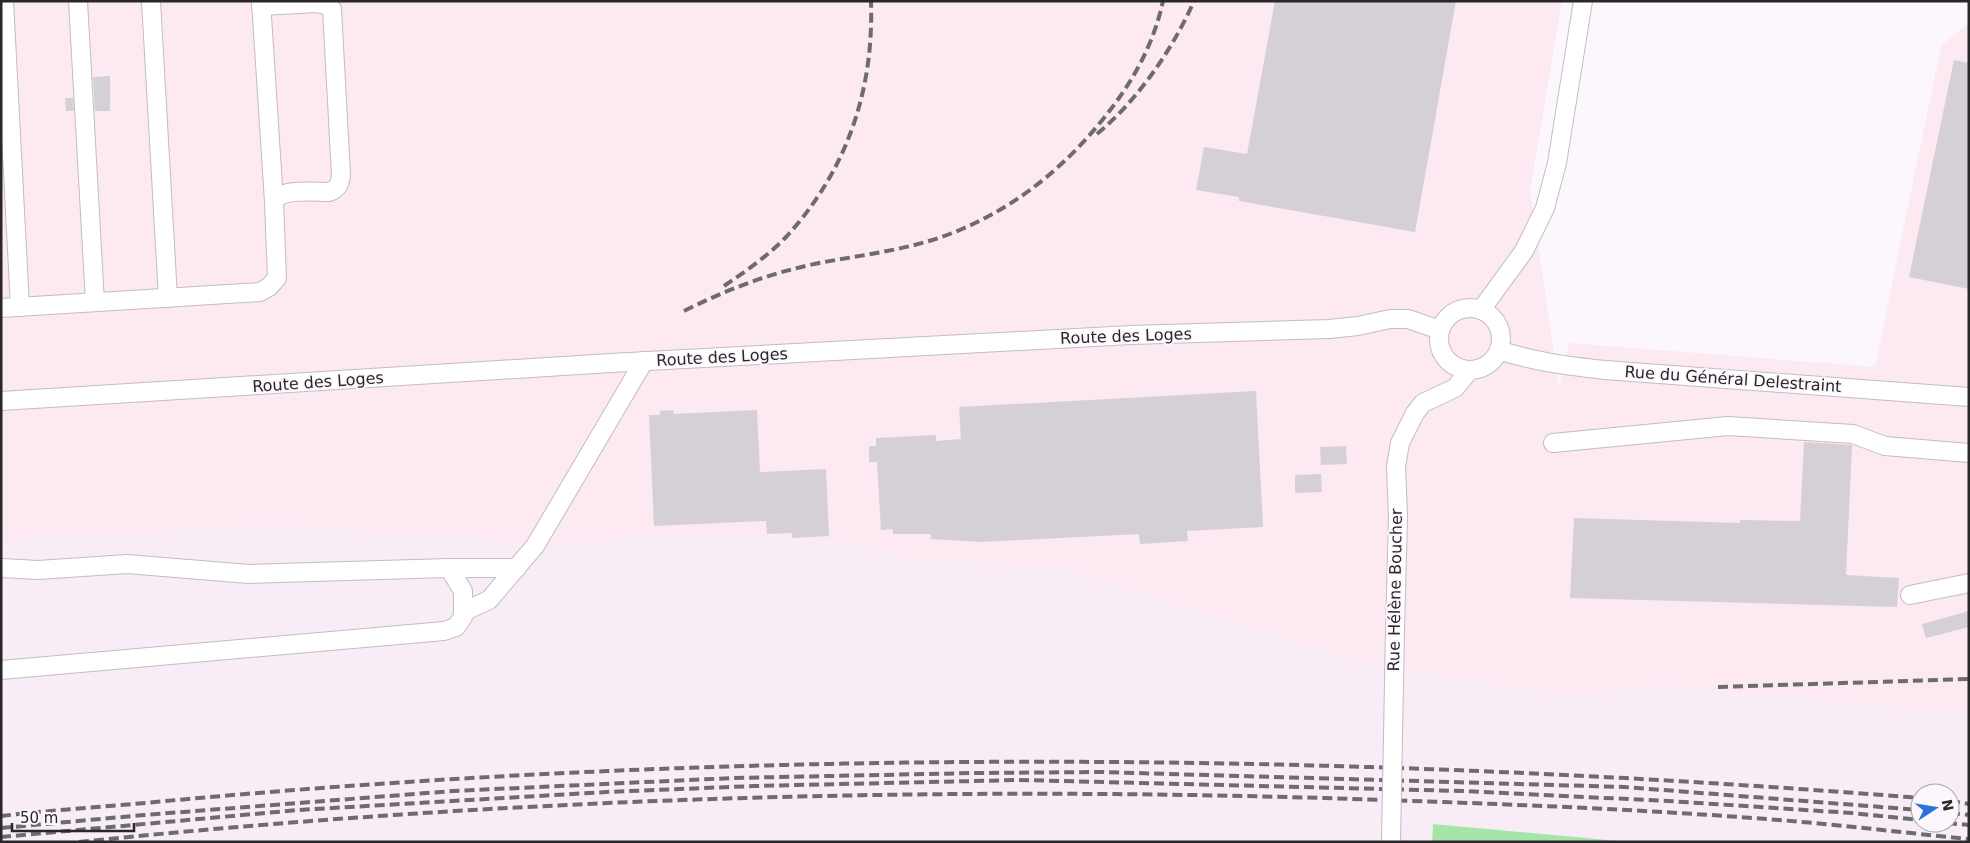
<svg xmlns="http://www.w3.org/2000/svg" width="1970" height="843" viewBox="0 0 1970 843" font-family="'DejaVu Sans',sans-serif">
	<rect width="100%" height="100%" fill="#fcf7fc"/>
	<!-- industrial -->
	<path fill="#fce9f2" d="M1,1H1562L1530,190L1559,387L1569,343L1875,367L1941,46L1969,23V710H1927L1660,686L1576,694L1515,689L1361,662L1333,655L1055,566L896,559L871,546L758,533L540,544L276,525L1,542Z"/>
	<!-- built -->
	<path fill="#f8ecf7" fill-rule="evenodd" d="M276,525L540,544L758,533L871,546L896,559L1055,566L1333,655L1361,662L1515,689L1576,694L1660,686L1927,710H1969V842H1630L1433,824L1432,842H1V542ZM1920,793H1950V823H1920Z"/>
	<!-- green -->
	<path fill="#a5e5aa" d="M1433,824L1630,842H1432Z"/>
	<!-- building -->
	<g fill="#d5d0d5">
		<path d="M1275,1H1456L1415,232L1239,201V197L1196,190L1204,147L1247,154Z"/>
		<path d="M1954,60L1969,63V289L1909,277Z"/>
		<path d="M110,76V111H95L93,77Z"/>
		<path d="M65,98H73L74,111H66Z"/>
		<path d="M1256,391L1263,527L1187,531L1188,541L1140,544L1139,534L980,542L931,539V534H893V529L881,530L877,462H869V446H876V438L936,435V441L961,439L959,407Z"/>
		<path d="M673,410L674,414L757,410L760,472L826,469L829,536L792,538V533L767,534L766,521L654,526L649,415H660V411Z"/>
		<path d="M1804,442L1852,445L1846,575L1899,578L1897,607L1570,598L1574,518L1740,523V520L1800,521Z"/>
		<path d="M1346,446L1347,464L1321,465L1320,447Z"/>
		<path d="M1321,474L1322,492L1295,493V475Z"/>
		<path d="M1969,611V627L1926,638L1922,624Z"/>
	</g>
	<g fill="none" stroke-linecap="round" stroke-linejoin="round">
		<defs>
			<g id="minor">
				<path d="M4,1L20,307"/>
				<path d="M78,1L95,302"/>
				<path d="M151,1L168,298"/>
				<path d="M261,1L274,202"/>
				<circle cx="1470" cy="339" r="31"/>
				<path d="M1,308L260,292L269,287L277,278L274,202C280,188 314,192 329,192C338,189 340,184 341,175L332,9L326,5L317,3L261,6"/>
				<path d="M1481,310L1524,251L1545,208L1557,163L1583,1"/>
				<path d="M1499,350C1534,362 1569,366 1605,370L1969,397"/>
				<path d="M1,401L611,363L1131,335L1329,329L1358,326L1390,319H1408L1440,330"/>
				<path d="M1553,443L1728,426L1853,434L1885,446L1969,453"/>
				<path d="M1,568L38,570L127,564L249,574L449,568H517"/>
				<path d="M1910,595L1969,583"/>
				<path d="M463,612L489,600L535,546L644,361"/>
				<path d="M1395,630L1398,516L1396,467L1400,443L1415,413L1423,403L1455,388L1469,371"/>
				<path d="M1,670L444,631L456,627L463,617V591L449,568"/>
			</g>
		</defs>
		<!-- minor casing -->
		<use href="#minor" stroke="#c2bdc1" stroke-width="20"/>
		<!-- minor -->
		<use href="#minor" stroke="#fff" stroke-width="18"/>
		<!-- rail -->
		<g stroke="#6e6b6e" stroke-width="4" stroke-dasharray="10 5" stroke-linecap="butt">
			<path d="M1097,134C1137,101 1173,49 1194,1"/>
			<path d="M724,286C746,271 769,255 787,236C847,170 874,90 871,1"/>
			<path d="M684,311C728,289 770,273 819,263C867,254 917,249 962,229C1016,206 1062,169 1099,124C1129,88 1153,48 1163,1"/>
			<path d="M1718,687L1969,679"/>
			<path d="M1950,801L1969,804"/>
			<path d="M1950,813L1969,815"/>
			<path d="M1,816C52,810 104,807 155,802C742,747 1333,751 1920,798"/>
			<path d="M1947,823L1969,825"/>
			<path d="M1,828L144,815L453,791L733,778L975,773L1101,772L1624,787L1920,810"/>
			<path d="M1,837L298,810L606,792L754,786L1019,780L1462,791L1668,801L1852,813L1920,820"/>
			<path d="M79,842C493,799 908,786 1324,798C1476,803 1628,808 1779,820C1843,825 1906,833 1969,839"/>
		</g>
		<defs>
			<path id="minor-bridge" d="M1391,842L1395,630"/>
		</defs>
		<!-- minor-bridge casing -->
		<use href="#minor-bridge" stroke="#c2bdc1" stroke-width="20" stroke-linecap="butt"/>
		<!-- minor-bridge -->
		<use href="#minor-bridge" stroke="#fff" stroke-width="18"/>
	</g>
	<g text-anchor="middle" dominant-baseline="central" stroke-width="4" stroke-linejoin="round" paint-order="stroke">
		<!-- street labels -->
		<g font-size="16" fill="#292729" stroke="#fcf7fc">
			<text transform="translate(1126 336) rotate(-2)">Route des Loges</text>
			<text transform="translate(722 357) rotate(-3)">Route des Loges</text>
			<text transform="translate(1733 379) rotate(4)">Rue du Général Delestraint</text>
			<text transform="translate(318 382) rotate(-4)">Route des Loges</text>
			<text transform="translate(1395 590) rotate(-89)">Rue Hélène Boucher</text>
		</g>
	</g>
	<!-- border -->
	<rect width="1970" height="843" fill="none" stroke="#292729" stroke-width="5"/>
	<!-- north arrow -->
	<g transform="translate(1935 808) rotate(78)"><circle r="24" fill="#fcf7fc" stroke="#a8a4a8"/>
	<path d="M0-4L9 19L0 12L-9 19Z" fill="#2c72df"/>
	<text y="-8" font-size="14" font-weight="bold" text-anchor="middle" fill="#292729">N</text>
	</g>
	<!-- scale -->
	<path d="M12 823v8h122v-8" fill="none" stroke="#292729" stroke-width="2.5"/>
	<text x="20" y="823" font-size="15" fill="#292729" stroke="#fcf7fc" stroke-width="4" paint-order="stroke">50 m</text>
</svg>
